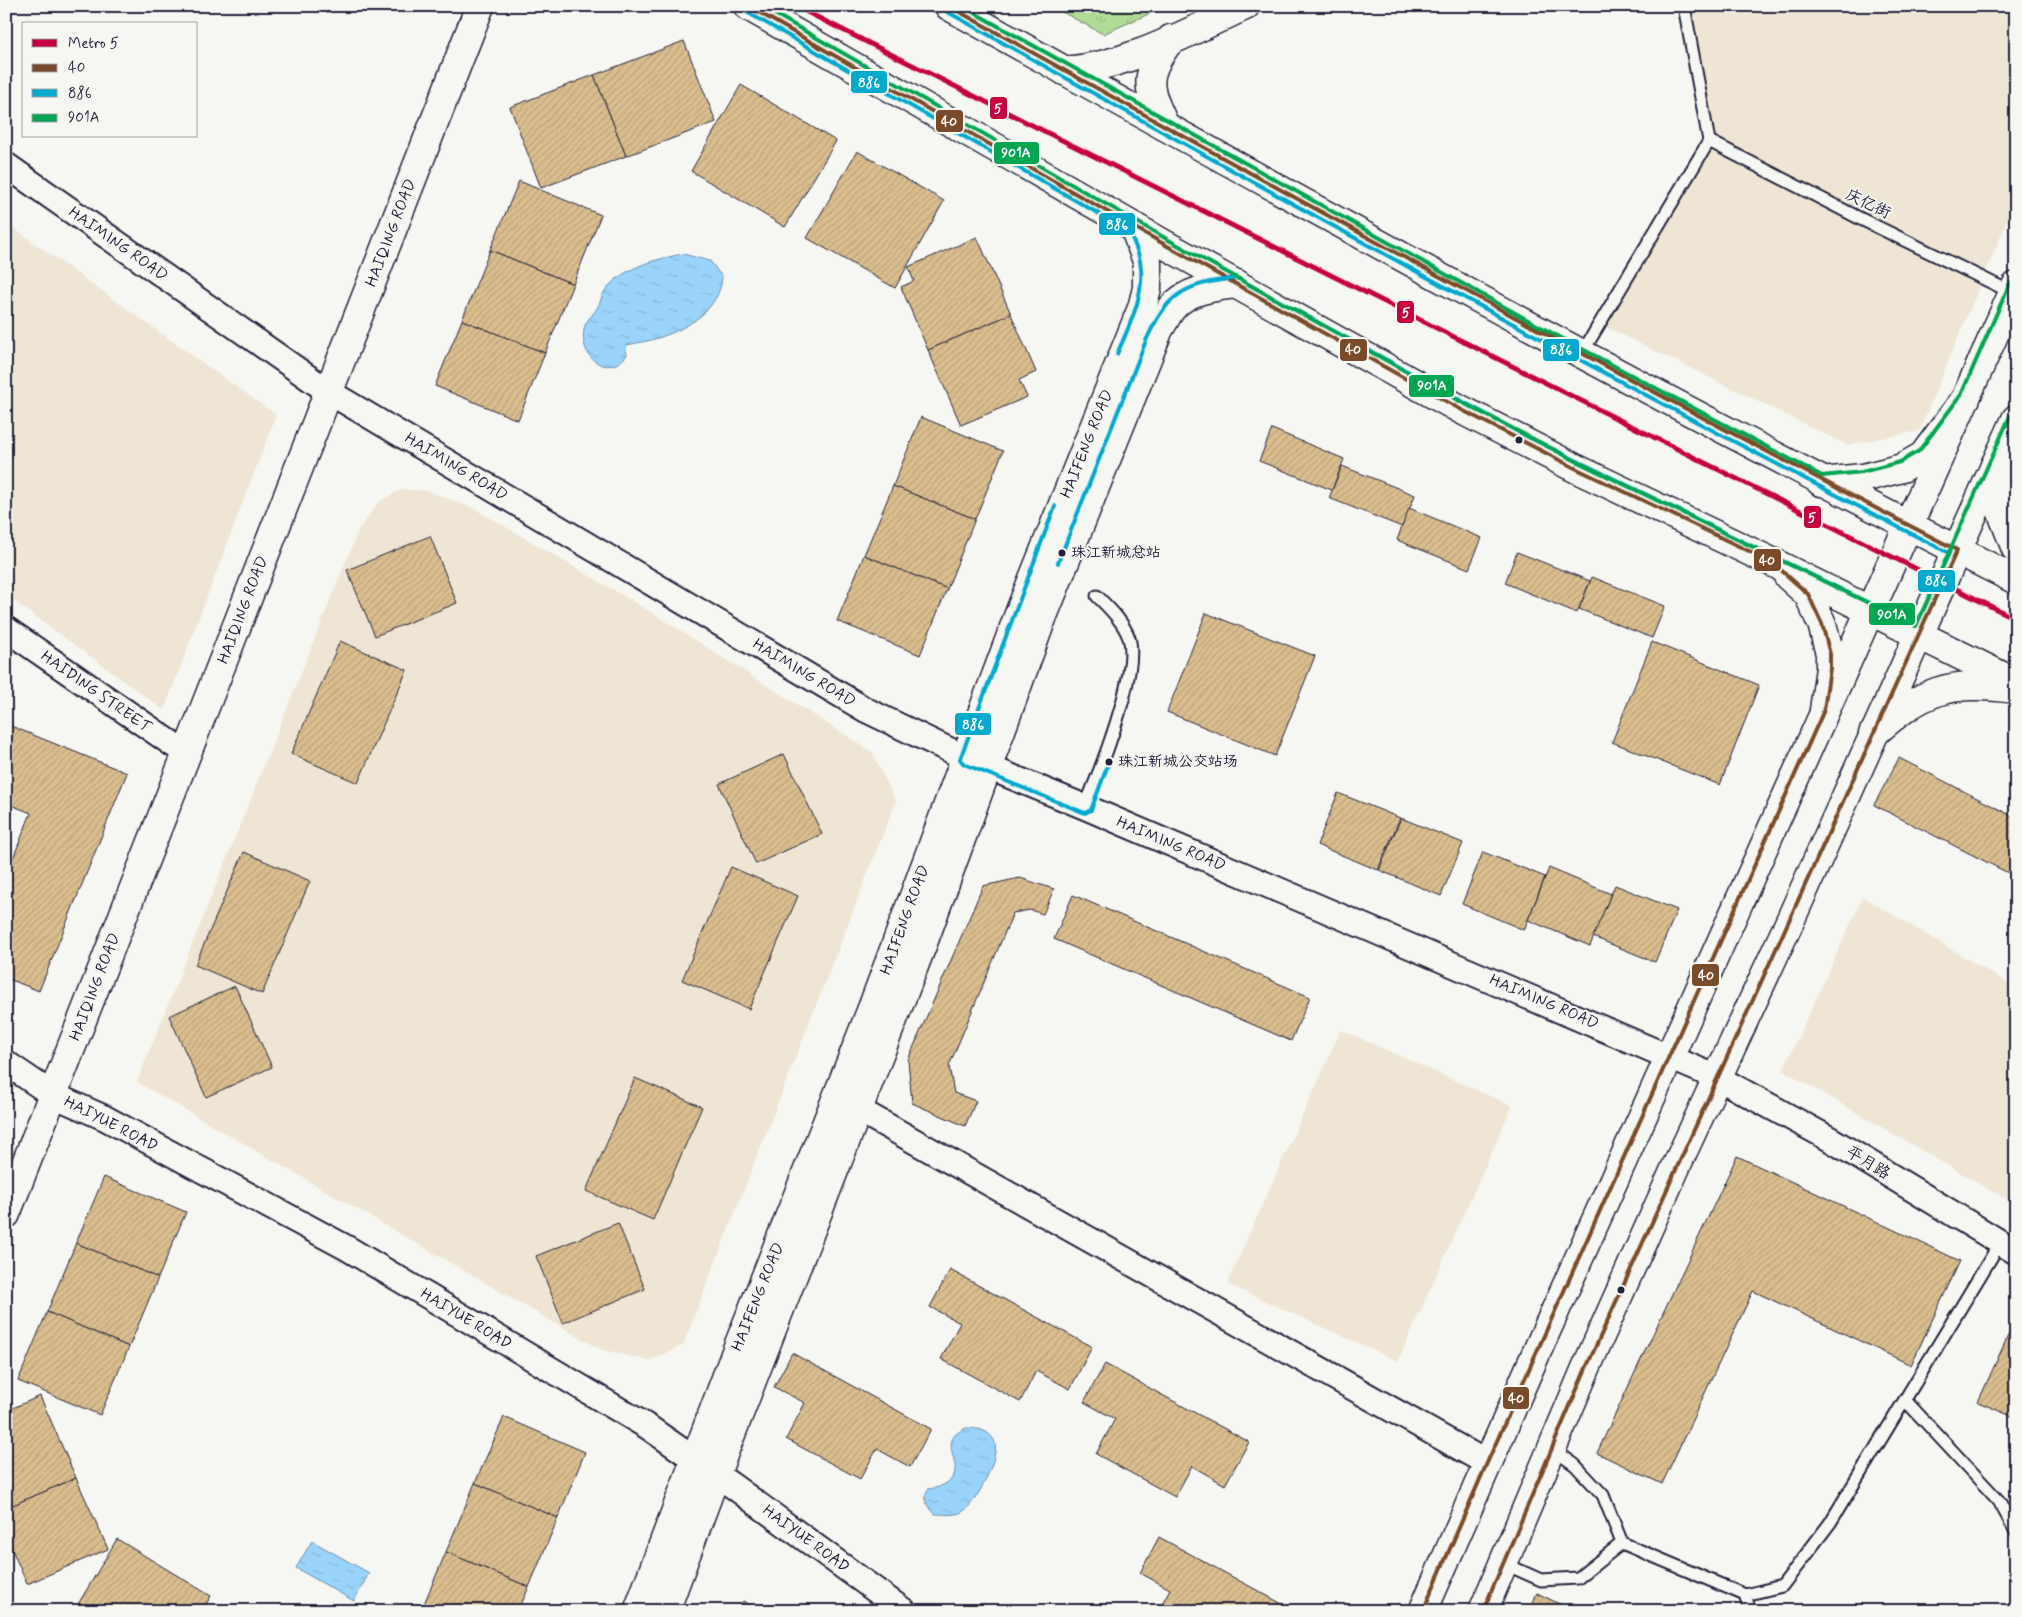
<svg xmlns="http://www.w3.org/2000/svg" width="2022" height="1617" viewBox="0 0 2022 1617" font-family="Mynerve,'LXGW WenKai TC',sans-serif">
	<defs>
		<pattern id="grass-tufts" width="24" height="20" patternUnits="userSpaceOnUse" patternTransform="scale(1.25)"><rect width="24" height="20" fill="#b2db97"/><path d="M3 7l-1-3M5 7V3M7 7l1-3M15 17l-1-3M17 17v-4M19 17l1-3" fill="none" stroke="#99bc83"/></pattern>
		<pattern id="water-ripples" width="26" height="14" patternUnits="userSpaceOnUse" patternTransform="scale(1.25)"><rect width="26" height="14" fill="#9ad4fa"/><path d="M2 4q2-2 4 0t4 0M15 11q2-2 4 0t4 0" fill="none" stroke="#84b6d7"/></pattern>
		<pattern id="building-hatch" width="6" height="6" patternUnits="userSpaceOnUse" patternTransform="scale(1.25)"><rect width="6" height="6" fill="#dbbe8f"/><path d="M-1 1l2-2M0 6l6-6M5 7l2-2" fill="none" stroke="#bca37c"/></pattern>
	</defs>
	<rect width="100%" height="100%" fill="#f6f6f2"/>
	<filter id="ink" filterUnits="userSpaceOnUse"><feTurbulence type="fractalNoise" baseFrequency=".02" numOctaves="2"/><feDisplacementMap in="SourceGraphic" scale="10" xChannelSelector="R" yChannelSelector="G"/><feConvolveMatrix kernelMatrix="1 2 1 2 8 2 1 2 1" color-interpolation-filters="sRGB"/></filter>
	<g filter="url(#ink)">
		<!-- built -->
		<g fill="#eee5d4">
			<path d="M1684,6H2016V199L1919,431L1847,445L1600,324L1709,141Z"/>
			<path d="M6,223L276,415L164,710L6,595Z"/>
			<path d="M402,489L427,491L475,509L646,609L872,752L896,801L683,1345L649,1361L600,1349L137,1082L359,529L379,502Z"/>
			<path d="M1863,897L2016,988V1205L1783,1070Z"/>
			<path d="M1341,1030L1512,1106L1398,1361L1227,1284Z"/>
		</g>
		<!-- grass -->
		<path fill="url(#grass-tufts)" stroke="#6a7e69" d="M1051,6H1167L1103,34Z"/>
		<!-- water -->
		<g fill="url(#water-ripples)" stroke="#6a8dae">
			<path d="M683,254L710,261L722,277C720,309 688,328 661,337C650,341 637,343 626,345L627,355C607,380 579,357 584,330C585,320 593,316 597,308C600,304 601,298 603,294C619,268 656,259 683,254Z"/>
			<path d="M966,1428C977,1428 991,1430 995,1443C999,1458 976,1505 962,1512C955,1516 943,1514 935,1514L927,1504L925,1496L928,1489C933,1488 939,1488 943,1485C971,1471 940,1449 956,1434C958,1432 963,1430 966,1428Z"/>
			<path d="M312,1541L369,1573L354,1601L296,1568Z"/>
		</g>
		<!-- building -->
		<g fill="url(#building-hatch)" stroke="#22223b">
			<path d="M684,41L716,122L626,156L594,75Z"/>
			<path d="M594,75L626,156L541,188L510,107Z"/>
			<path d="M741,85L836,141L785,227L691,171Z"/>
			<path d="M857,151L944,201L895,288L807,238Z"/>
			<path d="M519,181L601,215L573,284L490,250Z"/>
			<path d="M977,237L1011,314L928,350L901,287L914,281L908,267Z"/>
			<path d="M490,250L573,284L545,353L462,320Z"/>
			<path d="M1011,314L1036,372L1019,380L1027,397L961,425L928,350Z"/>
			<path d="M462,320L545,353L518,420L435,386Z"/>
			<path d="M921,417L1003,451L975,519L893,486Z"/>
			<path d="M1272,429L1344,459L1332,490L1259,461Z"/>
			<path d="M1342,466L1415,495L1402,527L1329,498Z"/>
			<path d="M893,486L975,519L947,589L864,555Z"/>
			<path d="M1409,508L1482,538L1469,569L1397,540Z"/>
			<path d="M430,536L457,603L375,636L347,570Z"/>
			<path d="M1517,552L1590,581L1577,613L1505,583Z"/>
			<path d="M864,555L947,589L920,655L837,621Z"/>
			<path d="M1592,577L1665,606L1652,638L1579,609Z"/>
			<path d="M1206,613L1315,656L1275,756L1167,712Z"/>
			<path d="M340,641L407,670L358,783L291,754Z"/>
			<path d="M1652,642L1759,685L1720,785L1612,742Z"/>
			<path d="M6,724L127,773L39,991L6,978V876L31,813L6,803Z"/>
			<path d="M784,754L822,834L756,864L719,784Z"/>
			<path d="M1899,758L2016,818V877L1874,805Z"/>
			<path d="M1338,793L1400,818L1378,870L1317,845Z"/>
			<path d="M1401,818L1463,843L1441,896L1379,870Z"/>
			<path d="M244,852L310,881L262,994L195,965Z"/>
			<path d="M1483,852L1545,877L1524,930L1462,904Z"/>
			<path d="M731,867L798,896L749,1009L682,980Z"/>
			<path d="M1549,868L1611,894L1590,946L1528,920Z"/>
			<path d="M1020,878L1054,889L1043,914L1030,910L1013,913L949,1066L954,1093L976,1101L965,1126L912,1103L908,1060L983,886Z"/>
			<path d="M1615,885L1677,910L1655,962L1593,937Z"/>
			<path d="M1073,895L1310,997L1291,1041L1054,939Z"/>
			<path d="M235,986L272,1067L206,1097L169,1016Z"/>
			<path d="M635,1078L702,1107L653,1220L586,1191Z"/>
			<path d="M1737,1156L1960,1261L1911,1365L1753,1291L1662,1484L1597,1453Z"/>
			<path d="M104,1177L186,1212L158,1278L76,1243Z"/>
			<path d="M618,1223L645,1289L563,1323L536,1256Z"/>
			<path d="M76,1243L158,1278L129,1347L47,1312Z"/>
			<path d="M950,1270L1092,1347L1070,1389L1036,1371L1020,1402L941,1359L960,1323L930,1307Z"/>
			<path d="M47,1312L129,1347L100,1415L18,1381Z"/>
			<path d="M2016,1318V1418L1978,1402Z"/>
			<path d="M792,1353L931,1429L910,1467L877,1449L860,1479L786,1439L805,1403L774,1387Z"/>
			<path d="M1105,1364L1249,1442L1225,1485L1192,1466L1175,1497L1096,1454L1115,1419L1084,1402Z"/>
			<path d="M40,1396L76,1478L6,1508V1411Z"/>
			<path d="M504,1417L585,1452L558,1518L475,1483Z"/>
			<path d="M76,1478L108,1549L27,1584L6,1536V1508Z"/>
			<path d="M475,1483L558,1518L529,1587L446,1552Z"/>
			<path d="M1159,1537L1295,1611H1158L1170,1589L1140,1573Z"/>
			<path d="M117,1539L211,1596L202,1611H74Z"/>
			<path d="M446,1552L529,1587L518,1611H421Z"/>
			<path d="M1537,1593L1574,1611H1529Z"/>
			<path d="M743,1601L762,1611H738Z"/>
		</g>
		<g fill="none" stroke-linecap="round" stroke-linejoin="round">
			<defs>
				<g id="lane">
					<path d="M1709,141L1861,219L2013,293"/>
					<path d="M1582,353L1709,141L1684,6"/>
					<path d="M1085,807C1099,773 1140,671 1129,638C1123,621 1109,608 1097,596"/>
					<path d="M1905,1400L1999,1501L2016,1532"/>
					<path d="M1553,1449L1575,1465L1603,1495L1622,1543L1745,1595L1782,1586L1830,1523L2000,1243"/>
					<path d="M1503,1563L1541,1580L1578,1578L1622,1543"/>
					<path d="M1745,1595L1750,1611"/>
				</g>
				<g id="street">
					<path d="M6,165L329,392L866,710L966,758L1085,807L1718,1078L1830,1139L2016,1252"/>
					<path d="M6,629L187,754"/>
					<path d="M6,1063L53,1095L105,1118L347,1248L648,1427L730,1484L904,1611"/>
					<path d="M843,1101L1487,1463"/>
				</g>
				<g id="secondary">
					<path d="M1065,71C1129,66 1188,32 1245,6"/>
					<path d="M1165,126C1146,86 1143,75 1171,39"/>
					<path d="M6,1214L480,6"/>
					<path d="M638,1611L737,1349L873,1006L1022,606L1142,308L1147,288V261L1134,227"/>
					<path d="M665,1611L726,1447L923,943L1041,621L1159,329C1163,323 1167,315 1171,309C1187,289 1215,287 1237,284"/>
					<path d="M1423,1611L1534,1358L2016,286"/>
					<path d="M1483,1611L1586,1368L1680,1158L1790,921L2016,419"/>
				</g>
				<g id="primary">
					<path d="M748,6L1162,243L1460,409L1577,469L1772,562L2016,683"/>
					<path d="M949,6C1301,203 1655,398 2016,580"/>
					<path d="M1995,465L2000,508L2016,549"/>
					<path d="M1821,482L1863,478L1902,468L1923,456L1966,398"/>
					<path d="M1788,576L1808,594L1822,624L1830,654V668L1824,710"/>
					<path d="M1873,734C1923,690 1948,680 2015,689"/>
				</g>
			</defs>
			<!-- lane casing -->
			<use href="#lane" stroke="#22223b" stroke-width="15"/>
			<!-- street casing -->
			<use href="#street" stroke="#22223b" stroke-width="28"/>
			<!-- secondary casing -->
			<use href="#secondary" stroke="#22223b" stroke-width="31"/>
			<!-- primary casing -->
			<use href="#primary" stroke="#22223b" stroke-width="31"/>
			<!-- lane -->
			<use href="#lane" stroke="#f6f6f2" stroke-width="11"/>
			<!-- street -->
			<use href="#street" stroke="#f6f6f2" stroke-width="24"/>
			<!-- secondary -->
			<use href="#secondary" stroke="#f6f6f2" stroke-width="28"/>
			<!-- primary -->
			<use href="#primary" stroke="#f6f6f2" stroke-width="28"/>
			<defs>
				<g id="bus-1">
					<path d="M748,6L1162,243L1460,409L1577,469L1772,562L1808,594L1822,624L1830,654V668L1824,710L1487,1463L1423,1611"/>
					<path d="M949,6C1283,192 1617,376 1957,550L1586,1368L1483,1611"/>
				</g>
				<g id="bus-2">
					<path d="M745,11L1129,231C1133,241 1138,250 1140,261C1146,293 1130,324 1117,354"/>
					<path d="M946,11C1278,197 1610,380 1949,553L1916,626L1522,434L1237,278C1184,284 1167,293 1145,343L1058,563"/>
					<path d="M1055,506L960,759L964,764L1085,813L1091,810L1109,762"/>
				</g>
				<g id="bus-3">
					<path d="M761,6L1165,238L1463,403L1580,463L1916,626L2010,416"/>
					<path d="M962,6L1537,325L1822,476L1862,472L1900,462L1919,451L1961,395L2010,283"/>
				</g>
			</defs>
			<!-- bus-1 casing -->
			<use href="#bus-1" stroke="#f6f6f2" stroke-width="8"/>
			<!-- bus-2 casing -->
			<use href="#bus-2" stroke="#f6f6f2" stroke-width="8"/>
			<!-- bus-3 casing -->
			<use href="#bus-3" stroke="#f6f6f2" stroke-width="8"/>
			<!-- bus-1 -->
			<use href="#bus-1" stroke="#7a4b2a" stroke-width="4"/>
			<!-- bus-2 -->
			<use href="#bus-2" stroke="#00a9ce" stroke-width="4"/>
			<!-- bus-3 -->
			<use href="#bus-3" stroke="#00a651" stroke-width="4"/>
			<defs>
				<path id="metro-1" d="M795,6L2016,619"/>
			</defs>
			<!-- metro-1 casing -->
			<use href="#metro-1" stroke="#f6f6f2" stroke-width="9"/>
			<!-- metro-1 -->
			<use href="#metro-1" stroke="#c5003e" stroke-width="5"/>
		</g>
	</g>
	<!-- markers -->
	<g fill="#22223b" stroke="#f6f6f2" stroke-width="2">
		<circle cx="1519" cy="440" r="4.5"/>
		<circle cx="1062" cy="553" r="4.5"/>
		<circle cx="1109" cy="762" r="4.5"/>
		<circle cx="1621" cy="1290" r="4.5"/>
	</g>
	<g text-anchor="middle" dominant-baseline="central" stroke-width="4" stroke-linejoin="round" paint-order="stroke">
		<!-- bus labels -->
		<g font-size="15" fill="#22223b" stroke="#f6f6f2" text-anchor="start">
			<text x="1071" y="553">珠江新城总站</text>
			<text x="1118" y="762">珠江新城公交站场</text>
		</g>
		<!-- street labels -->
		<g font-size="16" fill="#22223b" stroke="#f6f6f2">
			<text transform="translate(1868 204) rotate(26)">庆亿街</text>
			<text transform="translate(391 233) rotate(-69)">HAIQING ROAD</text>
			<text transform="translate(118 244) rotate(35)">HAIMING ROAD</text>
			<text transform="translate(1087 444) rotate(-68)">HAIFENG ROAD</text>
			<text transform="translate(456 467) rotate(31)">HAIMING ROAD</text>
			<text transform="translate(243 610) rotate(-69)">HAIQING ROAD</text>
			<text transform="translate(804 673) rotate(31)">HAIMING ROAD</text>
			<text transform="translate(96 692) rotate(35)">HAIDING STREET</text>
			<text transform="translate(1171 844) rotate(23)">HAIMING ROAD</text>
			<text transform="translate(905 920) rotate(-70)">HAIFENG ROAD</text>
			<text transform="translate(95 987) rotate(-69)">HAIQING ROAD</text>
			<text transform="translate(1544 1002) rotate(23)">HAIMING ROAD</text>
			<text transform="translate(111 1124) rotate(27)">HAIYUE ROAD</text>
			<text transform="translate(1868 1163) rotate(31)">平月路</text>
			<text transform="translate(758 1297) rotate(-68)">HAIFENG ROAD</text>
			<text transform="translate(466 1319) rotate(31)">HAIYUE ROAD</text>
			<text transform="translate(806 1539) rotate(36)">HAIYUE ROAD</text>
		</g>
	</g>
	<g stroke="#f6f6f2" stroke-width="2">
		<rect x="850" y="70" width="38" height="24" rx="5" fill="#00a9ce"/>
		<rect x="989" y="96" width="19" height="24" rx="5" fill="#c5003e"/>
		<rect x="935" y="109" width="29" height="24" rx="5" fill="#7a4b2a"/>
		<rect x="993" y="141" width="47" height="24" rx="5" fill="#00a651"/>
		<rect x="1098" y="212" width="38" height="24" rx="5" fill="#00a9ce"/>
		<rect x="1396" y="300" width="19" height="24" rx="5" fill="#c5003e"/>
		<rect x="1339" y="338" width="29" height="24" rx="5" fill="#7a4b2a"/>
		<rect x="1542" y="338" width="38" height="24" rx="5" fill="#00a9ce"/>
		<rect x="1408" y="374" width="47" height="24" rx="5" fill="#00a651"/>
		<rect x="1803" y="505" width="19" height="24" rx="5" fill="#c5003e"/>
		<rect x="1753" y="548" width="29" height="24" rx="5" fill="#7a4b2a"/>
		<rect x="1917" y="569" width="39" height="24" rx="5" fill="#00a9ce"/>
		<rect x="1868" y="602" width="48" height="24" rx="5" fill="#00a651"/>
		<rect x="954" y="712" width="38" height="24" rx="5" fill="#00a9ce"/>
		<rect x="1691" y="963" width="29" height="24" rx="5" fill="#7a4b2a"/>
		<rect x="1502" y="1386" width="28" height="24" rx="5" fill="#7a4b2a"/>
	</g>
	<g font-size="14" text-anchor="middle" font-weight="bold" fill="#fff">
		<text x="869" y="87">886</text>
		<text x="998" y="113">5</text>
		<text x="949" y="126">40</text>
		<text x="1016" y="157">901A</text>
		<text x="1117" y="229">886</text>
		<text x="1406" y="317">5</text>
		<text x="1353" y="354">40</text>
		<text x="1561" y="354">886</text>
		<text x="1432" y="390">901A</text>
		<text x="1812" y="522">5</text>
		<text x="1767" y="565">40</text>
		<text x="1936" y="585">886</text>
		<text x="1892" y="619">901A</text>
		<text x="973" y="729">886</text>
		<text x="1706" y="980">40</text>
		<text x="1516" y="1403">40</text>
	</g>
	<!-- margin -->
	<rect width="2022" height="1617" fill="none" stroke="#f6f6f2" stroke-width="25"/>
	<rect x="12" y="12" width="1997" height="1592" fill="none" stroke="#22223b" stroke-width="2" filter="url(#ink)"/>
	<!-- legend -->
	<rect x="22" y="22" width="175" height="115" fill="#f6f6f2" stroke="#a1a1a9"/>
	<rect x="32" y="39" width="25" height="8" fill="#c5003e" stroke="#a1a1a9"/>
	<text x="68" y="48" font-size="15" fill="#22223b">Metro 5</text>
	<rect x="32" y="64" width="25" height="8" fill="#7a4b2a" stroke="#a1a1a9"/>
	<text x="68" y="72" font-size="15" fill="#22223b">40</text>
	<rect x="32" y="89" width="25" height="8" fill="#00a9ce" stroke="#a1a1a9"/>
	<text x="68" y="98" font-size="15" fill="#22223b">886</text>
	<rect x="32" y="114" width="25" height="8" fill="#00a651" stroke="#a1a1a9"/>
	<text x="68" y="122" font-size="15" fill="#22223b">901A</text>
</svg>
